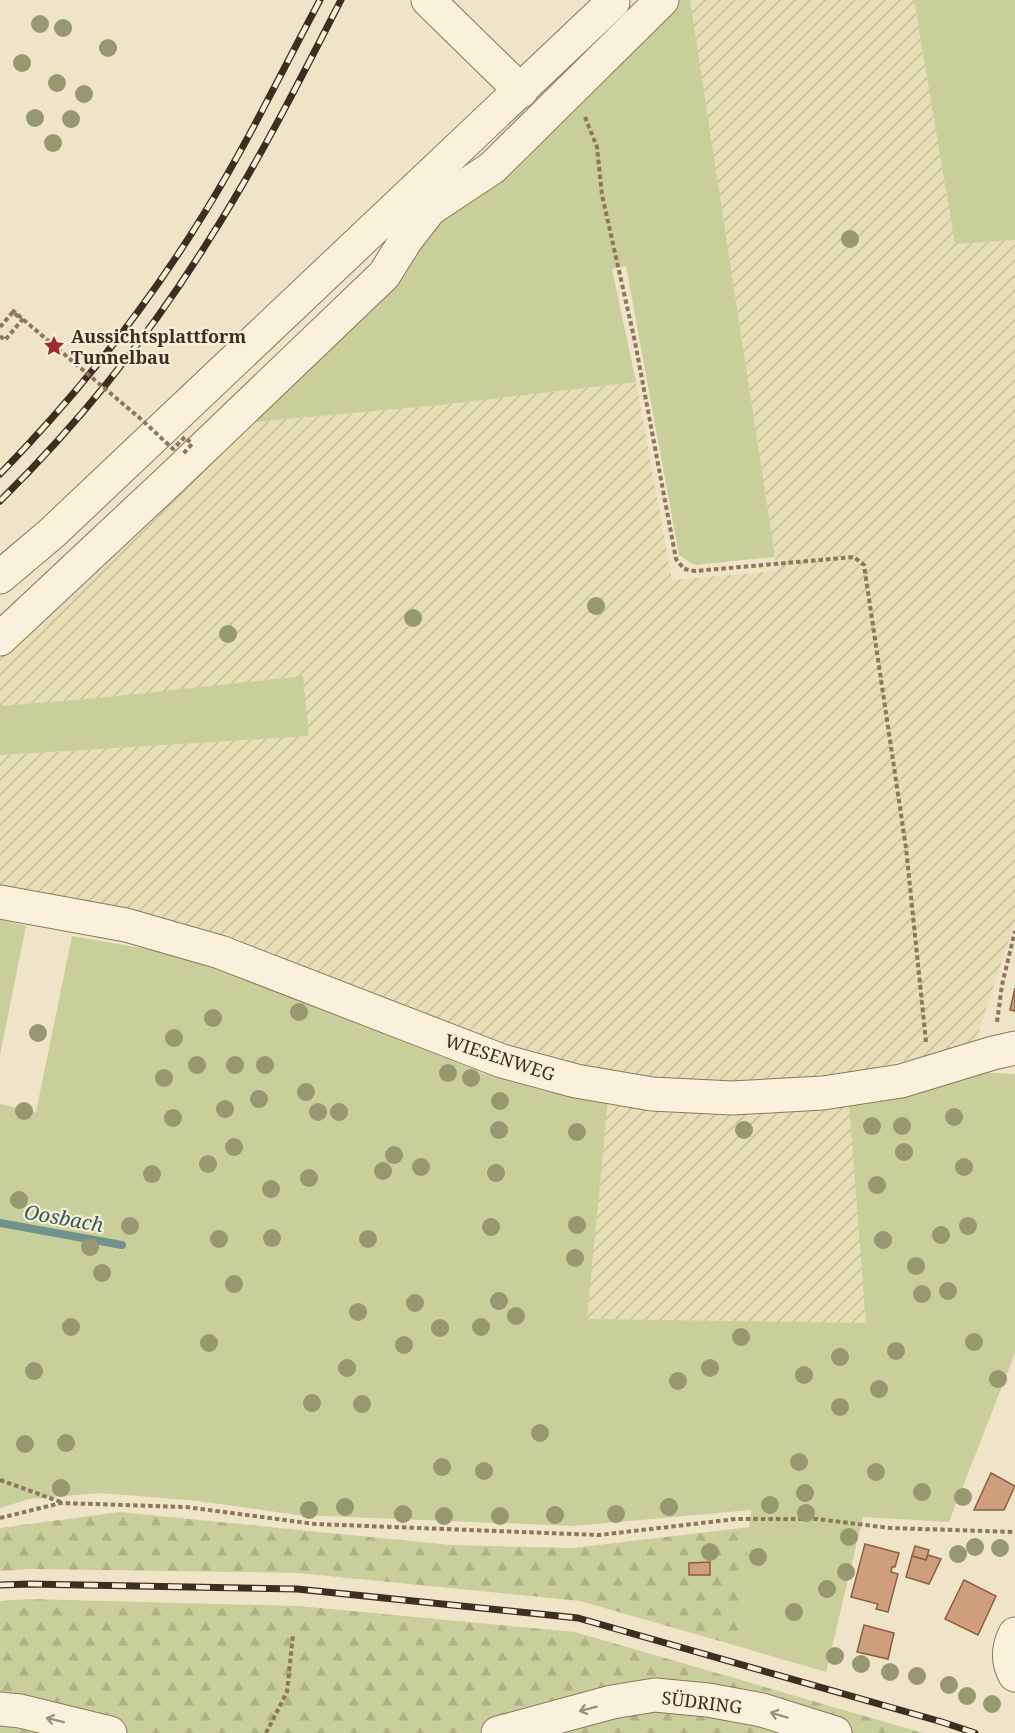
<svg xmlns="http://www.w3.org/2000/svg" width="1015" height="1733" viewBox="0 0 1015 1733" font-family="'Noto Serif',serif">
	<defs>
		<pattern id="farmland-furrows" width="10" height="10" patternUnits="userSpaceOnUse" patternTransform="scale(1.5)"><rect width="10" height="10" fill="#e6deb5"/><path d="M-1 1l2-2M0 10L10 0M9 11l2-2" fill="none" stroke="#c6bf9b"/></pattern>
		<pattern id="forest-firs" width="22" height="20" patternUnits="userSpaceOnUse" patternTransform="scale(1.5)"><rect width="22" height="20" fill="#c9cf9b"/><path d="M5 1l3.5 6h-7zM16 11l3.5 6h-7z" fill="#aeb285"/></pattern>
	</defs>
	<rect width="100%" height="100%" fill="#f0e4c8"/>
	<!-- farmland -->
	<g fill="url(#farmland-furrows)">
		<path d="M690,0H914L955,244L1015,240V921L975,1044L832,1078L737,1082L633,1077L536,1058L0,886V755L309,735L109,697L0,706V653L242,423L441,405L636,382L672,580L777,571Z"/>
		<path d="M608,1100L849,1105L867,1324L586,1319Z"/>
	</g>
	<!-- green -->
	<g fill="#c9cf9b">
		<path d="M677,0H690L775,557L694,565L679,555L626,266L612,269L636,382L441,405L242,423L437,216Z"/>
		<path d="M914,0H1015V240L955,244Z"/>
		<path d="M303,676L309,736L0,755V706L109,697Z"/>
		<path d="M0,919L26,926L0,1055Z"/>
		<path d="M72,936L182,955L486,1074L544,1091L608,1100L587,1319L866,1323L849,1105L976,1072L1015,1074V1353L949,1522L863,1517L826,1672L737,1646L751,1510L574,1526L298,1515L198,1501L100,1493L29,1499L0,1508V1104L36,1112Z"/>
	</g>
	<!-- forest -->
	<g fill="url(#forest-firs)">
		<path d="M119,1512L451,1545L573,1548L750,1527L737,1646L580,1601L298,1573L31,1569L0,1571V1528Z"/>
		<path d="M31,1599L299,1606L575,1632L923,1733H0V1601Z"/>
	</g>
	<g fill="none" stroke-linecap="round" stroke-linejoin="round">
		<!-- stream -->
		<path stroke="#6f938a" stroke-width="8" d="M0,1223L122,1245"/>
	</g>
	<!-- building -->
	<g fill="#cf9f7d" stroke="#8d5f41" stroke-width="1.5">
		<path d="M1015,988V1011L1010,1010Z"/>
		<path d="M991,1473L1015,1486L1004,1510H974Z"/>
		<path d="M865,1544L899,1553L895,1567H892L891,1572L898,1574L888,1612L876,1609L878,1604L851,1597Z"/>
		<path d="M915,1546L929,1550L926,1560L912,1556Z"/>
		<path d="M928,1555L941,1559L929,1584L906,1577L912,1556L926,1560Z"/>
		<path d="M710,1562V1575H689V1563Z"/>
		<path d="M964,1580L996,1596L978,1635L945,1619Z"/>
		<path d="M864,1625L894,1633L888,1659L857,1652Z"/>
	</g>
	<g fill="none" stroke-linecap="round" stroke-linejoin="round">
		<defs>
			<g id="minor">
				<path d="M428,0L521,91"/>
				<path d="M0,577L52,533L613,2"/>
				<path d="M0,639L173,477L384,275L406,240L430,209L492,168L662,0"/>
				<path d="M0,902L126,925L220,952L502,1061L576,1081L652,1094L732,1098L823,1093L901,1081L993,1053L1015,1048"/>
				<path d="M1015,1634C1008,1648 1007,1661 1015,1675"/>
				<path d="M0,1709L20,1711L110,1733"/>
				<path d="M498,1733L612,1702L655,1695L708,1700L762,1710L835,1733"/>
			</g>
		</defs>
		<!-- minor casing -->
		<use href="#minor" stroke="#8d765c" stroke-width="35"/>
		<!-- path -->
		<g stroke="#8d765c" stroke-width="4" stroke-dasharray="4.5 3" stroke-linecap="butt">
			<path d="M585,117L597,147L602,195L635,342L676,559L684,569L695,571L854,557L864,565L906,848L926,1042"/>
			<path d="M0,327L13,312L22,320L5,340L0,336"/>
			<path d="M997,1022L1002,985L1015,931"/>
			<path d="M0,1480L61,1502"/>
			<path d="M0,1518L61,1503L186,1507L315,1524L599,1535L736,1519H817L890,1528L1015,1532"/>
			<path d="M266,1733L287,1692L293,1635"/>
		</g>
		<!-- minor -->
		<use href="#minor" stroke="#faf1dc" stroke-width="33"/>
		<defs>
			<g id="rail">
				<path d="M0,474C76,396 148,305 205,212C247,144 282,71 320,0"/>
				<path d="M0,501C78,424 149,336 207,243C257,165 299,82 341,0"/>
				<path d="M0,1585L29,1584L297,1589L578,1618L942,1722L975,1733"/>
			</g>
		</defs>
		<!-- rail casing -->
		<use href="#rail" stroke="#3d2e20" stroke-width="7"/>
		<!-- rail -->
		<use href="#rail" stroke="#f7eed8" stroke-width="4.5" stroke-dasharray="14" stroke-linecap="butt"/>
		<!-- path-bridge -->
		<path stroke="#8d765c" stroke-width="4" stroke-dasharray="4.5 3" stroke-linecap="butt" d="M12,310L142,420L173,449L185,437L192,444L183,454"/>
	</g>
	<!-- trees -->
	<g fill="#96986f">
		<circle cx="40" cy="24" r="9"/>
		<circle cx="63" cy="28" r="9"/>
		<circle cx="108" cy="48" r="9"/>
		<circle cx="22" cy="63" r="9"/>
		<circle cx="57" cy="83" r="9"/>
		<circle cx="84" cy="94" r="9"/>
		<circle cx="35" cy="118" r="9"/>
		<circle cx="71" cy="119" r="9"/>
		<circle cx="53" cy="143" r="9"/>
		<circle cx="850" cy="239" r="9"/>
		<circle cx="596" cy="606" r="9"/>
		<circle cx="413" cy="618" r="9"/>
		<circle cx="228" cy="634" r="9"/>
		<circle cx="299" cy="1012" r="9"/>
		<circle cx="213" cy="1018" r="9"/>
		<circle cx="38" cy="1033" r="9"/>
		<circle cx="174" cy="1038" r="9"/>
		<circle cx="197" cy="1065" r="9"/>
		<circle cx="235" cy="1065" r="9"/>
		<circle cx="265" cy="1065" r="9"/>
		<circle cx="448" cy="1073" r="9"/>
		<circle cx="164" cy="1078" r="9"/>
		<circle cx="471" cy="1078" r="9"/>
		<circle cx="306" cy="1092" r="9"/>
		<circle cx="259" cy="1099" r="9"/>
		<circle cx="500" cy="1101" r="9"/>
		<circle cx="225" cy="1109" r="9"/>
		<circle cx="24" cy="1111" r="9"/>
		<circle cx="318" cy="1112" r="9"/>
		<circle cx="339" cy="1112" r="9"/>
		<circle cx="954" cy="1117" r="9"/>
		<circle cx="173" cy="1118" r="9"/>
		<circle cx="872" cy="1126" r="9"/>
		<circle cx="902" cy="1126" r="9"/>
		<circle cx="499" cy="1130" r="9"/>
		<circle cx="744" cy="1130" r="9"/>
		<circle cx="577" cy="1132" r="9"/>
		<circle cx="234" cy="1147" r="9"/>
		<circle cx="904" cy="1152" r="9"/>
		<circle cx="394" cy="1155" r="9"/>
		<circle cx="208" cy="1164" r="9"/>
		<circle cx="421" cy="1167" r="9"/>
		<circle cx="964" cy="1167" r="9"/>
		<circle cx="383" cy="1171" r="9"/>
		<circle cx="496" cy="1173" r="9"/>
		<circle cx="152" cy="1174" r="9"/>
		<circle cx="309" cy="1178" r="9"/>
		<circle cx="877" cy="1185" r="9"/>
		<circle cx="271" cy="1189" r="9"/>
		<circle cx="19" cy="1200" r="9"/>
		<circle cx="577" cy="1225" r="9"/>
		<circle cx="130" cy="1226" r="9"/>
		<circle cx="968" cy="1226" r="9"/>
		<circle cx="491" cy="1227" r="9"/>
		<circle cx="941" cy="1235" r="9"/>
		<circle cx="272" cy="1238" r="9"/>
		<circle cx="219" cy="1239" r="9"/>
		<circle cx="368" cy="1239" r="9"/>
		<circle cx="883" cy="1240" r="9"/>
		<circle cx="90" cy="1247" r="9"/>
		<circle cx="575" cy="1258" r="9"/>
		<circle cx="916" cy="1266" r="9"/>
		<circle cx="102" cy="1273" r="9"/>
		<circle cx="234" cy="1284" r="9"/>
		<circle cx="948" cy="1291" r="9"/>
		<circle cx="922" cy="1294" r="9"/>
		<circle cx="499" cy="1301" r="9"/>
		<circle cx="415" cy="1303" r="9"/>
		<circle cx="358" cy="1312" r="9"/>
		<circle cx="516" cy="1316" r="9"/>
		<circle cx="71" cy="1327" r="9"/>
		<circle cx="481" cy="1327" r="9"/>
		<circle cx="440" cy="1328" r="9"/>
		<circle cx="741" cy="1337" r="9"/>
		<circle cx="974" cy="1342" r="9"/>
		<circle cx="209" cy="1343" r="9"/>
		<circle cx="404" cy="1345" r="9"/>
		<circle cx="896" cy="1351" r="9"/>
		<circle cx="840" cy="1357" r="9"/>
		<circle cx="347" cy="1368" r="9"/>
		<circle cx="710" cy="1368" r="9"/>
		<circle cx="34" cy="1371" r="9"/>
		<circle cx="804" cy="1375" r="9"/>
		<circle cx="998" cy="1379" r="9"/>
		<circle cx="678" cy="1381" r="9"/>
		<circle cx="879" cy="1389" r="9"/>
		<circle cx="312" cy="1403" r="9"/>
		<circle cx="362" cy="1404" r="9"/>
		<circle cx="840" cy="1407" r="9"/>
		<circle cx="540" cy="1433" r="9"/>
		<circle cx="66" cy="1443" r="9"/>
		<circle cx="25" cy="1444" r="9"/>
		<circle cx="799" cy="1462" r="9"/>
		<circle cx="442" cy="1467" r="9"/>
		<circle cx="484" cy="1471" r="9"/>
		<circle cx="876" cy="1472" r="9"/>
		<circle cx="61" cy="1488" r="9"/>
		<circle cx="922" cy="1492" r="9"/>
		<circle cx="805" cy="1493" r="9"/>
		<circle cx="963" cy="1497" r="9"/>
		<circle cx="770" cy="1505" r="9"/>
		<circle cx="345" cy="1507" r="9"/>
		<circle cx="669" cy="1507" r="9"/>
		<circle cx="309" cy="1510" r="9"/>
		<circle cx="806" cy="1513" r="9"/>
		<circle cx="403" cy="1514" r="9"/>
		<circle cx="616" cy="1514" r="9"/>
		<circle cx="555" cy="1515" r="9"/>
		<circle cx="444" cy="1516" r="9"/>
		<circle cx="500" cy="1516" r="9"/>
		<circle cx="849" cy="1537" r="9"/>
		<circle cx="975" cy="1547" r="9"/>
		<circle cx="1000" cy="1548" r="9"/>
		<circle cx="710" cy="1552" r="9"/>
		<circle cx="958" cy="1554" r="9"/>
		<circle cx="758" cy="1557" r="9"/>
		<circle cx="846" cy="1572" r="9"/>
		<circle cx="827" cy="1589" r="9"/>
		<circle cx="794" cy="1612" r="9"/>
		<circle cx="835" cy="1656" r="9"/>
		<circle cx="861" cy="1664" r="9"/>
		<circle cx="890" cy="1672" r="9"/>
		<circle cx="917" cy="1676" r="9"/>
		<circle cx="949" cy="1685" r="9"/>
		<circle cx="967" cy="1696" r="9"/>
		<circle cx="992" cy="1704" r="9"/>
	</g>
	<!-- one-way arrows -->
	<defs><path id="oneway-shaft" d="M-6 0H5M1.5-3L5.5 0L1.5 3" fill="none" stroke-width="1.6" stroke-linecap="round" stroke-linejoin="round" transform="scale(1.5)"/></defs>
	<g stroke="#9c907e">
		<use href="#oneway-shaft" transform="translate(588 1709) rotate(165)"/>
		<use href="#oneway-shaft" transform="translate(779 1715) rotate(-163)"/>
		<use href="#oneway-shaft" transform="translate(55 1720) rotate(-166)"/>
	</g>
	<!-- icons -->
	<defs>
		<symbol id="sight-bare" viewBox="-9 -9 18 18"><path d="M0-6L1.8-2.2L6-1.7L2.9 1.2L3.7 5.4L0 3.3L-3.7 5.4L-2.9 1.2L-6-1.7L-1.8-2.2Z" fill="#9e2a2b" stroke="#f7eed8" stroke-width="2.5" paint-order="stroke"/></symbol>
	</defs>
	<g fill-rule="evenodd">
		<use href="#sight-bare" x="39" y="331" width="30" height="30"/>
	</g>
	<g text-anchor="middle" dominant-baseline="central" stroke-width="4.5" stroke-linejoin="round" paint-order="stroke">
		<!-- poi labels -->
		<g font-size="18" font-weight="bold" fill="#3d2e20" stroke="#f7eed8" text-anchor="start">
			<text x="71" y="336">Aussichtsplattform<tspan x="71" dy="21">Tunnelbau</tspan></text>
		</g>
		<!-- street labels -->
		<g font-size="18" fill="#3d2e20" stroke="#f7eed8">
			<text transform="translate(500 1057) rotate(18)">WIESENWEG</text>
			<text transform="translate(702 1702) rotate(7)">SÜDRING</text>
		</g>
		<!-- water labels -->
		<g font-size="20" font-style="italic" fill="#2f5d5a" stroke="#f7eed8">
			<text transform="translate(64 1218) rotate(10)">Oosbach</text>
		</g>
	</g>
</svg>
